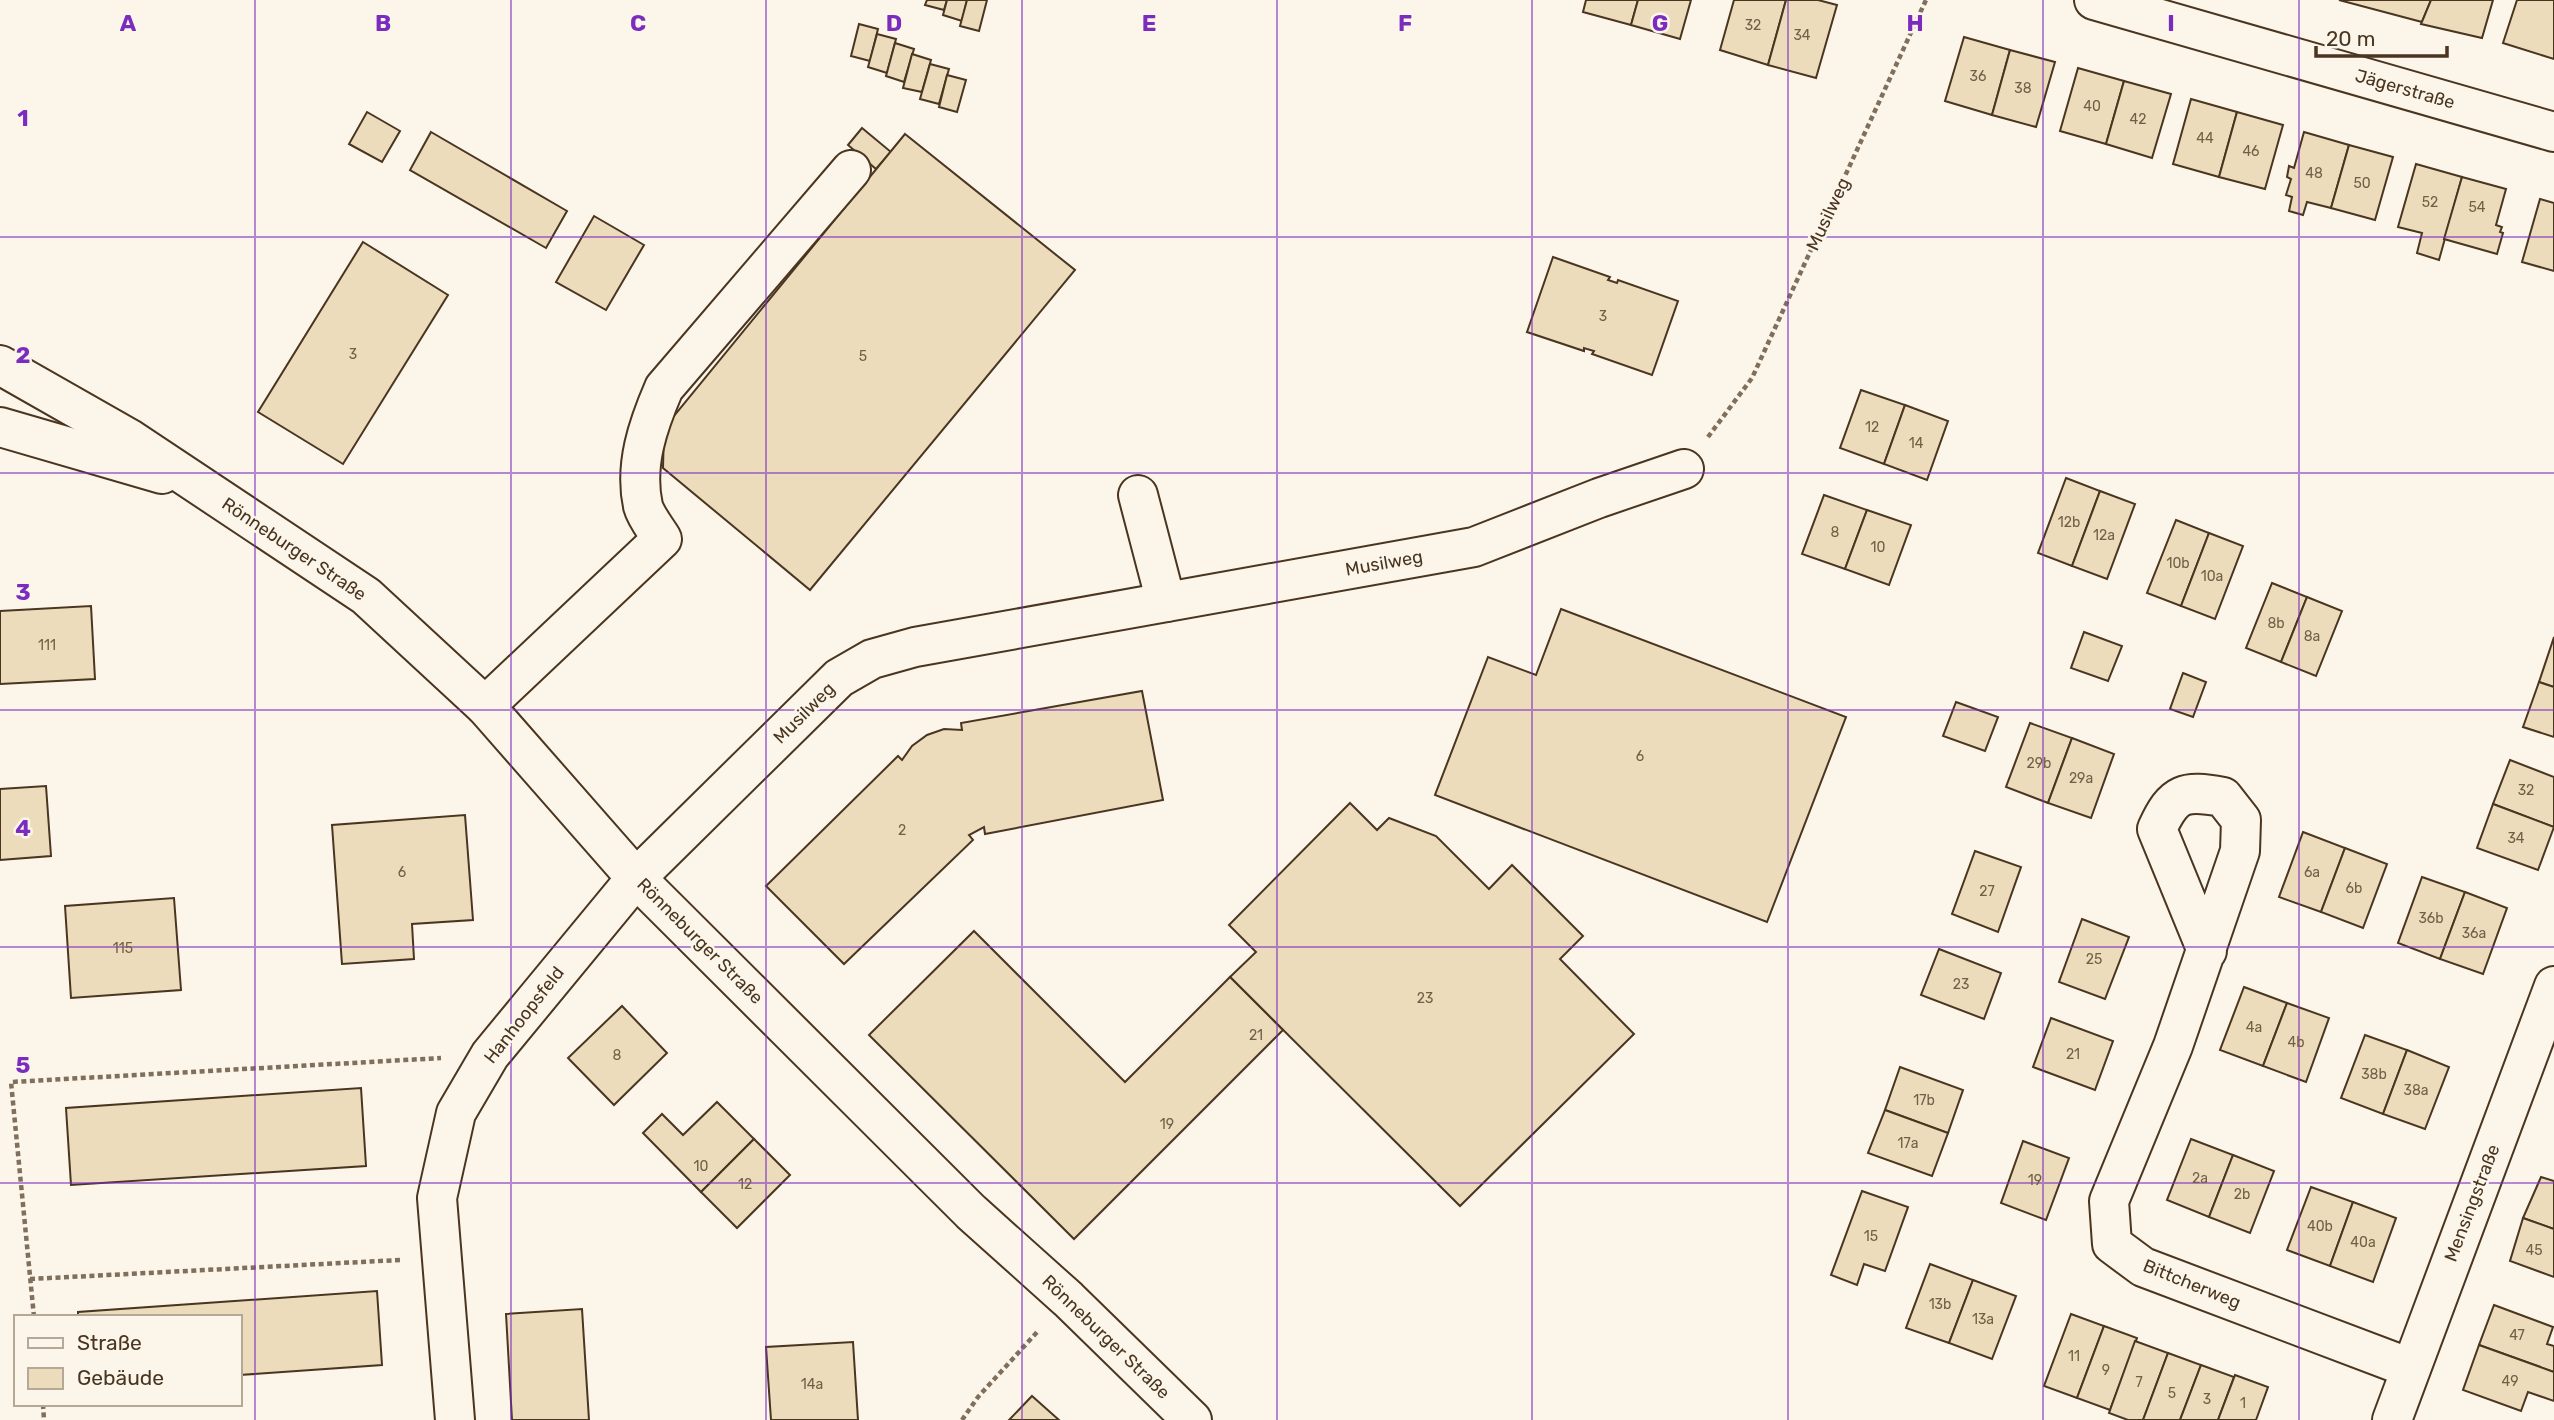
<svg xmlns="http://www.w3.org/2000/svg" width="2554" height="1420" viewBox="0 0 2554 1420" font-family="Rubik,sans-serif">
	<rect width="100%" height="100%" fill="#fbf6e9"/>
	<!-- building -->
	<g fill="#ecdcbc" stroke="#4a3520" stroke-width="2">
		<path d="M927,0H947L944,10L925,5Z"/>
		<path d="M947,0H967L962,21L943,15Z"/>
		<path d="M967,0H987L979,31L960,26Z"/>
		<path d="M1586,0H1638L1631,25L1583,12Z"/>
		<path d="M1638,0H1691L1680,39L1631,25Z"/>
		<path d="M1734,0H1786L1768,65L1720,50Z"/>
		<path d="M1786,0H1818L1837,5L1816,78L1768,65Z"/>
		<path d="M2339,0H2431L2422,22Z"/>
		<path d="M2431,0H2493L2482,38L2421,24Z"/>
		<path d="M2517,0H2554V59L2503,43Z"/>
		<path d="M859,24L878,29L870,61L851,56Z"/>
		<path d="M877,34L896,39L887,73L868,67Z"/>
		<path d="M1964,37L2010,50L1992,115L1945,101Z"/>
		<path d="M895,43L914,49L904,82L886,76Z"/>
		<path d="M2010,50L2055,62L2036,127L1992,115Z"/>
		<path d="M912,54L931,60L922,92L903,88Z"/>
		<path d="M930,64L949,69L939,104L920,99Z"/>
		<path d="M2078,68L2124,81L2106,144L2060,131Z"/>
		<path d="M947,75L966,80L957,112L939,107Z"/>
		<path d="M2124,81L2171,94L2152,158L2106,144Z"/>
		<path d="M2191,99L2237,112L2219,177L2173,164Z"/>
		<path d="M367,112L400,131L382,162L349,144Z"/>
		<path d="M2237,112L2283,125L2265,189L2219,177Z"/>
		<path d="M862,128L891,152L876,169L848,145Z"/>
		<path d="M431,132L567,211L546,248L410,170Z"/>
		<path d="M2304,132L2349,145L2331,208L2307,202L2303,215L2289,211L2292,197L2286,195L2291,179L2287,177L2289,166L2294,168Z"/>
		<path d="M905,134L1075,270L810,590L663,468L664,428Z"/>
		<path d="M2349,145L2393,157L2375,220L2331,208Z"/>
		<path d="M2416,164L2462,177L2439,260L2417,253L2422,233L2398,227Z"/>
		<path d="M2462,177L2506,189L2496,225L2502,227L2500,232L2503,233L2497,254L2444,239Z"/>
		<path d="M2540,199L2554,203V271L2522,262Z"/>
		<path d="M594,216L644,245L606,310L556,282Z"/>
		<path d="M363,242L448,295L343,464L258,412Z"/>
		<path d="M1553,257L1610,277L1608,280L1617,283L1618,280L1678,301L1652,375L1592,354L1594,351L1584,348V351L1527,332Z"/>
		<path d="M1861,390L1905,405L1884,464L1840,448Z"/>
		<path d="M1905,405L1948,421L1927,480L1884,464Z"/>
		<path d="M2066,478L2100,491L2072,566L2038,553Z"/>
		<path d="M2100,491L2135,504L2107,579L2072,566Z"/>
		<path d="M1824,495L1867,510L1845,569L1802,554Z"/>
		<path d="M1867,510L1911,525L1889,585L1845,569Z"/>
		<path d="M2176,520L2209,533L2181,606L2147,593Z"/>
		<path d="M2209,533L2243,546L2215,619L2181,606Z"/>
		<path d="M2272,583L2307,597L2281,662L2246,648Z"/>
		<path d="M2307,597L2342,611L2316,676L2281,662Z"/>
		<path d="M91,606L95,679L0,684V611Z"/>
		<path d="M1561,609L1846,717L1767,922L1435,795L1488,657L1536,675Z"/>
		<path d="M2084,632L2122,646L2108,681L2071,668Z"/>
		<path d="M2554,637V687L2539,682Z"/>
		<path d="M2183,673L2206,682L2193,717L2170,709Z"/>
		<path d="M2539,682L2554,687V737L2523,727Z"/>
		<path d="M1142,691L1163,800L985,834L984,827L969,835L973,840L844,964L766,886L898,756L902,760L912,746L927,735L944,729L962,730L961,723Z"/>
		<path d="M1956,702L1998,717L1985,751L1943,736Z"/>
		<path d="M2030,723L2072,738L2048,803L2006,787Z"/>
		<path d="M2072,738L2114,754L2091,818L2048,803Z"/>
		<path d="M2510,760L2554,777V827L2493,804Z"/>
		<path d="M46,786L51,856L0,860V789Z"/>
		<path d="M1350,803L1377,830L1389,818L1436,836L1489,889L1512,865L1583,936L1560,959L1634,1034L1460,1206L1230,977L1256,952L1229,925Z"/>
		<path d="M2493,804L2554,827L2538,870L2477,848Z"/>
		<path d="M465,815L473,920L412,924L414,959L342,964L332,825Z"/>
		<path d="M2303,832L2345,848L2321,912L2279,897Z"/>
		<path d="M2345,848L2387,864L2363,928L2321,912Z"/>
		<path d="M1975,851L2021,867L1998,932L1952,914Z"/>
		<path d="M2422,877L2465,892L2440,959L2398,943Z"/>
		<path d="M2465,892L2507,908L2483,974L2440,959Z"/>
		<path d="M174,898L181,990L71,998L65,906Z"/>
		<path d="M2082,919L2129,937L2105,999L2059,982Z"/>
		<path d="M974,931L1125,1082L1230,977L1283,1030L1074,1239L869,1035Z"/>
		<path d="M1939,949L2001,973L1984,1019L1921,995Z"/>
		<path d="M2244,987L2287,1003L2263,1066L2220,1050Z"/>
		<path d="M2287,1003L2329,1018L2306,1082L2263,1066Z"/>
		<path d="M622,1006L667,1053L614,1105L568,1058Z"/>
		<path d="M2051,1018L2113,1041L2095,1090L2033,1067Z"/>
		<path d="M2365,1035L2407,1050L2383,1114L2341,1098Z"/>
		<path d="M2407,1050L2449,1067L2425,1129L2383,1114Z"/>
		<path d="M1900,1067L1963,1090L1948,1133L1885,1110Z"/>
		<path d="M361,1088L366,1166L71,1185L66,1108Z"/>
		<path d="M717,1102L754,1139L701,1192L643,1133L662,1114L683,1135Z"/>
		<path d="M1885,1110L1948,1133L1932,1176L1868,1153Z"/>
		<path d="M754,1139L790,1175L737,1228L701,1192Z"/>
		<path d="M2191,1139L2233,1155L2209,1217L2167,1200Z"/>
		<path d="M2023,1141L2069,1158L2046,1220L2001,1203Z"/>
		<path d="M2233,1155L2274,1171L2250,1233L2209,1217Z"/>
		<path d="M2541,1177L2554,1181V1229L2523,1218Z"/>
		<path d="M2311,1187L2353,1202L2330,1266L2287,1250Z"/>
		<path d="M1862,1191L1908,1207L1885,1271L1864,1264L1857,1285L1831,1275Z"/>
		<path d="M2353,1202L2396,1218L2373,1282L2330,1266Z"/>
		<path d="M2523,1218L2554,1229V1277L2510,1261Z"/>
		<path d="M1930,1264L1973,1280L1949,1343L1906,1328Z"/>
		<path d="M1973,1280L2016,1296L1992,1359L1949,1343Z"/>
		<path d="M377,1291L382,1365L240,1375V1317H78V1312Z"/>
		<path d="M2494,1305L2553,1327L2547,1344L2554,1346V1372L2479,1345Z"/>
		<path d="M582,1309L589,1420H512L506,1314Z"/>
		<path d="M2071,1314L2104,1326L2077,1398L2044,1386Z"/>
		<path d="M2104,1326L2137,1338L2110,1410L2077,1398Z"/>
		<path d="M2135,1341L2168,1353L2143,1420H2128L2109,1413Z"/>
		<path d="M853,1342L858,1420H771L766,1347Z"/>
		<path d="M2479,1345L2554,1372V1401L2528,1392L2521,1411L2463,1390Z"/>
		<path d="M2168,1353L2201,1365L2180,1420H2143Z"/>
		<path d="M2201,1365L2234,1377L2218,1420H2180Z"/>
		<path d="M2235,1375L2268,1387L2256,1420H2218Z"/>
		<path d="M1032,1396L1059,1420H1009Z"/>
	</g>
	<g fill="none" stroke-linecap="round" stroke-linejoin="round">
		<defs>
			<g id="minor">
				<path d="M2094,0L2554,132"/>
				<path d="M0,365L130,439L366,596L485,706L636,878L971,1212L1068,1299L1192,1420"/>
				<path d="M0,427L162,474"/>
				<path d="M1138,495L1166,602"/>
				<path d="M485,706L662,539C656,529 646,517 643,506C634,465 648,425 664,388L851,170"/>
				<path d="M2207,951L2157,829C2174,792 2184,790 2223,797L2241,820L2240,851L2173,1046L2109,1201L2112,1244L2143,1267L2410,1368"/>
				<path d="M455,1420L437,1198L456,1113L490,1055L636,878L839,678L872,659L915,647L1474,547L1599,498L1684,469"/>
				<path d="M2392,1420L2554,986"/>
			</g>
		</defs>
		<!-- minor casing -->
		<use href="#minor" stroke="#4a3520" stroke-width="42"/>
		<!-- path -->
		<g stroke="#7f6f5c" stroke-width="4.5" stroke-dasharray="5 3.5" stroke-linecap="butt">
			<path d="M1708,437L1752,378L1926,0"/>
			<path d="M30,1279L400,1260"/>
			<path d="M34,1317L11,1082L441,1058"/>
			<path d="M43,1404L44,1420"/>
			<path d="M962,1420L978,1397L1039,1330"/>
		</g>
		<!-- minor -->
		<use href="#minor" stroke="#fbf6e9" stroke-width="38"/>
	</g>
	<!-- grid -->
	<path fill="none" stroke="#7b2cbf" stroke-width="2" stroke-opacity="0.55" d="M255,0V1420M511,0V1420M766,0V1420M1022,0V1420M1277,0V1420M1532,0V1420M1788,0V1420M2043,0V1420M2299,0V1420M0,237H2554M0,473H2554M0,710H2554M0,947H2554M0,1183H2554"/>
	<g text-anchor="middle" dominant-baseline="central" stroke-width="5" stroke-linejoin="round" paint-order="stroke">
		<!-- number labels -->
		<g font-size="14" fill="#725f47">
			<text x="1753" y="25">32</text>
			<text x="1802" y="35">34</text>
			<text x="1978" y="76">36</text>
			<text x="2023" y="88">38</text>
			<text x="2092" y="106">40</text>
			<text x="2138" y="119">42</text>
			<text x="2205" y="138">44</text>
			<text x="2251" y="151">46</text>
			<text x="2314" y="173">48</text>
			<text x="2362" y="183">50</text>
			<text x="2430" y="202">52</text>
			<text x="2477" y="207">54</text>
			<text x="1603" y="316">3</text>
			<text x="353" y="354">3</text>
			<text x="863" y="356">5</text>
			<text x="1872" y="427">12</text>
			<text x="1916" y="443">14</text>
			<text x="2069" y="522">12b</text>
			<text x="1835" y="532">8</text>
			<text x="2104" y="535">12a</text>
			<text x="1878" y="547">10</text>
			<text x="2178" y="563">10b</text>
			<text x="2212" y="576">10a</text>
			<text x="2276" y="623">8b</text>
			<text x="2312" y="636">8a</text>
			<text x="47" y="645">111</text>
			<text x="1640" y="756">6</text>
			<text x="2039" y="763">29b</text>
			<text x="2081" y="778">29a</text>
			<text x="2526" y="790">32</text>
			<text x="902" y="830">2</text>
			<text x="2516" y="838">34</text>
			<text x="402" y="872">6</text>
			<text x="2312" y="872">6a</text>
			<text x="2354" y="888">6b</text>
			<text x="1987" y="891">27</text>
			<text x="2431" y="918">36b</text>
			<text x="2474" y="933">36a</text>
			<text x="123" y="948">115</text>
			<text x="2094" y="959">25</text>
			<text x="1961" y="984">23</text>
			<text x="1425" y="998">23</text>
			<text x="2254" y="1027">4a</text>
			<text x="1256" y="1035">21</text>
			<text x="2296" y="1042">4b</text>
			<text x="2073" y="1054">21</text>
			<text x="617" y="1055">8</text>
			<text x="2374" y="1074">38b</text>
			<text x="2416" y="1090">38a</text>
			<text x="1924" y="1100">17b</text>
			<text x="1167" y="1124">19</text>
			<text x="1908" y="1143">17a</text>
			<text x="701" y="1166">10</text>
			<text x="2200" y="1178">2a</text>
			<text x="2035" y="1180">19</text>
			<text x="745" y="1184">12</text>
			<text x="2242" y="1194">2b</text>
			<text x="2320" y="1226">40b</text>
			<text x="1871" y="1236">15</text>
			<text x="2363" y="1242">40a</text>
			<text x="2534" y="1250">45</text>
			<text x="1940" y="1304">13b</text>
			<text x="1983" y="1319">13a</text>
			<text x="2517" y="1335">47</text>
			<text x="2074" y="1356">11</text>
			<text x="2106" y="1370">9</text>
			<text x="2510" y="1381">49</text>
			<text x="2139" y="1382">7</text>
			<text x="812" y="1384">14a</text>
			<text x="2172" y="1393">5</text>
			<text x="2207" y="1399">3</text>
			<text x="2243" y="1403">1</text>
		</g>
		<!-- street labels -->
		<g font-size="18" fill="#4a3520" stroke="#fbf6e9">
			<text transform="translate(2405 89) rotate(16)">Jägerstraße</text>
			<text transform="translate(1828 214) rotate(-65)">Musilweg</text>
			<text transform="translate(294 549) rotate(34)">Rönneburger Straße</text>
			<text transform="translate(1384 563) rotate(-10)">Musilweg</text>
			<text transform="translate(804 713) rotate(-45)">Musilweg</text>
			<text transform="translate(700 941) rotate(45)">Rönneburger Straße</text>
			<text transform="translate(524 1015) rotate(-52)">Hanhoopsfeld</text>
			<text transform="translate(2472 1203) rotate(-69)">Mensingstraße</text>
			<text transform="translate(2192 1284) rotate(22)">Bittcherweg</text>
			<text transform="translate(1106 1337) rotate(44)">Rönneburger Straße</text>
		</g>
	</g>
	<g font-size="23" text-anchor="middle" font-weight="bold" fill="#7b2cbf" stroke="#fbf6e9" stroke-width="5" stroke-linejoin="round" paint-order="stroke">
		<text x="128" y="31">A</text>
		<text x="383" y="31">B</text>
		<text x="638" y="31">C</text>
		<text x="894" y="31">D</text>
		<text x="1149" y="31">E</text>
		<text x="1405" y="31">F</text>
		<text x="1660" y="31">G</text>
		<text x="1915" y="31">H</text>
		<text x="2171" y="31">I</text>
		<text x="23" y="126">1</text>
		<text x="23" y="363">2</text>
		<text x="23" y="600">3</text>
		<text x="23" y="836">4</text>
		<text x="23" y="1073">5</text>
	</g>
	<!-- legend -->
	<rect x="14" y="1315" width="228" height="91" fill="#fbf6e9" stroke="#b4a999" stroke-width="2"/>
	<rect x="28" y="1338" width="35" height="10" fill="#fbf6e9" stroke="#b4a999" stroke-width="2"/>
	<text x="77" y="1350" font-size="21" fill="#4a3520">Straße</text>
	<rect x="28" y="1368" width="35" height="21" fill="#ecdcbc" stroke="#b4a999" stroke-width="2"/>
	<text x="77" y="1385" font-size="21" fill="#4a3520">Gebäude</text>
	<!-- scale -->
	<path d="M2316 46v10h131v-10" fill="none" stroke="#4a3520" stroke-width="3.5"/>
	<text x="2326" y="46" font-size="21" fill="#4a3520" stroke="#fbf6e9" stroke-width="5" paint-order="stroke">20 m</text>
</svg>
